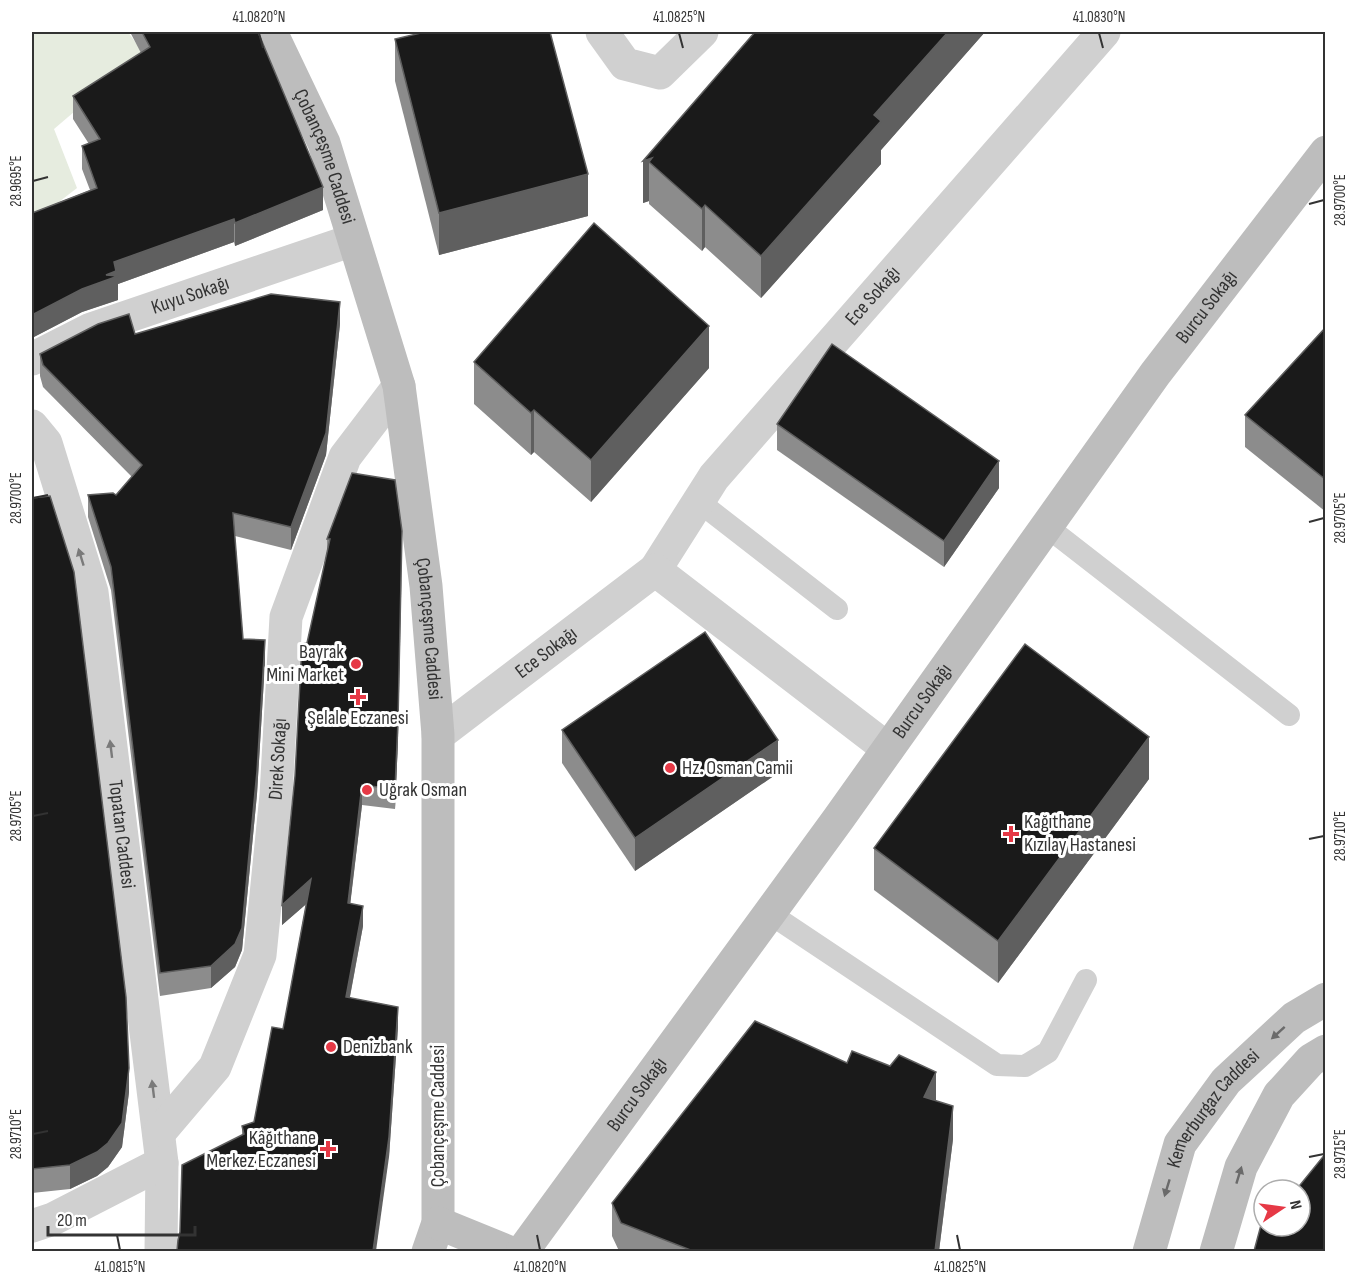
<svg xmlns="http://www.w3.org/2000/svg" width="1357" height="1283" viewBox="0 0 1357 1283" font-family="'Sofia Sans Condensed',sans-serif">
	<rect width="100%" height="100%" fill="#fff"/>
	<!-- green -->
	<path fill="#e6ecdf" d="M32,32H128L143,53L54,129L77,188L33,222L32,221Z"/>
	<g fill="none" stroke-linecap="round" stroke-linejoin="round">
		<!-- lane -->
		<g stroke="#d0d0d0" stroke-width="22">
			<path d="M698,501L837,609"/>
			<path d="M1046,526L1289,715"/>
			<path d="M769,913L997,1065L1025,1066L1048,1052L1086,980"/>
		</g>
		<!-- street -->
		<g stroke="#d0d0d0" stroke-width="33">
			<path d="M602,32L625,64L660,73L702,32"/>
			<path id="s1" d="M32,359L91,329L353,240"/>
			<path id="s2" d="M32,426L46,443L92,592L162,1163L161,1252"/>
			<path id="s3" d="M655,570L714,477L1104,32"/>
			<path id="s4" d="M438,735L655,570L888,749"/>
			<path id="s5" d="M159,1133L215,1067L260,955L276,795L286,617L345,457L399,386"/>
			<path d="M32,1226L53,1219L162,1163"/>
		</g>
		<!-- secondary -->
		<g stroke="#bdbdbd" stroke-width="33">
			<path id="s6" d="M271,32L324,143L399,386L426,586L438,735V1223L428,1252"/>
			<path d="M438,1223L509,1252"/>
			<path id="s7" d="M522,1252L839,818L1155,374L1326,152"/>
			<path id="s8" d="M1149,1252L1180,1144L1226,1081L1294,1018L1326,999"/>
			<path d="M1216,1252L1241,1167L1279,1095L1311,1060L1326,1051"/>
		</g>
	</g>
	<!-- wall -->
	<g fill="#8c8c8c">
		<path d="M130,32H258L323,210L235,246L234,242L118,284V300L82,312L32,338V213L90,190L82,169V146L89,144L73,119V96L141,53Z"/>
		<path d="M755,32H985L881,150V164L761,298L705,247L702,251L649,204V201L643,203V161Z"/>
		<path d="M395,39L588,216L439,255L395,81Z"/>
		<path d="M340,324L326,455L291,550L235,536L243,639L265,662L257,794L242,950L235,967L211,988L160,996L111,590L88,517V495H116L132,477L43,387L40,376V354L135,334Z"/>
		<path d="M1326,327V512L1245,447V415Z"/>
		<path d="M474,362L709,368L591,502L534,452L531,455L474,404Z"/>
		<path d="M777,424L999,488L944,567L777,450Z"/>
		<path d="M352,473L398,741L395,809L362,805L350,904L363,926L350,997L398,1027L389,1157L242,1135V1126L254,1122L283,1029L306,904L282,925L307,643L327,552V539Z"/>
		<path d="M32,498L129,1092L122,1147L108,1167L97,1176L70,1189L32,1193Z"/>
		<path d="M562,730L778,773L635,871L562,763Z"/>
		<path d="M1149,779L998,983L874,890V848Z"/>
		<path d="M936,1101L953,1139L939,1251H619L612,1236V1203Z"/>
	</g>
	<!-- shaded-wall -->
	<g fill="#5f5f5f">
		<path d="M948,32H985L881,150V164L761,298V256L874,115Z"/>
		<path d="M652,158L649,162V201L643,203V161Z"/>
		<path d="M588,174V216L439,255V213Z"/>
		<path d="M323,187V210L235,246V223Z"/>
		<path d="M705,205V247L702,251V209Z"/>
		<path d="M234,219V242L118,284V300L82,312L32,338V315L106,275L114,262Z"/>
		<path d="M340,302V324L326,455L291,550V527Z"/>
		<path d="M709,326V368L591,502V460Z"/>
		<path d="M534,410V452L531,455V413Z"/>
		<path d="M999,461V488L944,567V541Z"/>
		<path d="M402,552L398,741L395,809V789Z"/>
		<path d="M265,640V662L257,794L242,950L235,967L211,988V966Z"/>
		<path d="M1149,737V779L998,983V941Z"/>
		<path d="M778,740V773L635,871V838Z"/>
		<path d="M362,785V805L348,923V903Z"/>
		<path d="M311,879V900L282,925V905Z"/>
		<path d="M363,906V926L346,1017V997Z"/>
		<path d="M398,1007V1027L389,1157L376,1251H373Z"/>
		<path d="M129,1068V1092L122,1147L108,1167L97,1176L70,1189V1165Z"/>
		<path d="M936,1072V1105L924,1097Z"/>
		<path d="M953,1106V1139L939,1251H935Z"/>
	</g>
	<!-- building -->
	<g fill="#1a1a1a" stroke="#5f5f5f" stroke-width="1.5">
		<path d="M142,32H258L323,187L235,223L234,219L114,262L116,271L106,275L118,276L82,289L32,315V213L97,188L82,146L100,139L73,96L150,47Z"/>
		<path d="M425,32H550L588,174L439,213L395,39Z"/>
		<path d="M755,32H948L874,115L881,121L761,256L705,205L702,209L649,162L652,158L643,161Z"/>
		<path d="M594,223L709,326L591,460L534,410L531,413L474,362Z"/>
		<path d="M271,294L340,302L326,433L291,527L233,513L243,639L265,640L257,771L242,928L235,944L211,966L160,973L111,567L88,495L113,493L116,495L142,465L43,365L40,354L98,324L129,314L135,334Z"/>
		<path d="M1326,327V480L1245,415Z"/>
		<path d="M832,344L999,461L944,541L777,424Z"/>
		<path d="M352,473L395,480L402,531L398,721L395,789L362,785L348,903L363,906L346,997L398,1007L389,1137L373,1251H177L178,1240L180,1232L182,1165L244,1134L242,1126L254,1122L272,1027L283,1029L311,879L282,905L295,776L302,643H307L330,539H327Z"/>
		<path d="M50,496L74,572L126,997L129,1068L122,1123L108,1143L97,1152L70,1165L32,1169V498Z"/>
		<path d="M705,632L778,740L635,838L562,730Z"/>
		<path d="M1025,644L1149,737L998,941L874,848Z"/>
		<path d="M755,1021L847,1063L852,1051L890,1066L899,1055L936,1072L924,1097L953,1106L935,1251H693L621,1223L612,1203Z"/>
		<path d="M1326,1153V1251H1254L1264,1214V1226H1300V1190H1296Z"/>
	</g>
	<!-- one-way arrows -->
	<defs><path id="oneway-solid" d="M-6-.8H1V-3.2L6.5 0L1 3.2V.8H-6Z" transform="scale(1.5)"/></defs>
	<g fill="#7a7a7a">
		<use href="#oneway-solid" transform="translate(81 557) rotate(-107)"/>
		<use href="#oneway-solid" transform="translate(111 749) rotate(-97)"/>
		<use href="#oneway-solid" transform="translate(153 1089) rotate(-97)"/>
	</g>
	<g fill="#6a6a6a">
		<use href="#oneway-solid" transform="translate(1278 1033) rotate(138)"/>
		<use href="#oneway-solid" transform="translate(1239 1175) rotate(-73)"/>
		<use href="#oneway-solid" transform="translate(1167 1188) rotate(107)"/>
	</g>
	<!-- ticks -->
	<path fill="none" stroke="#333" stroke-width="2" d="M259,33L263,48M679,33L683,48M1099,33L1103,48M33,181L48,177M1309,204L1324,200M33,498L48,495M1309,522L1324,518M33,816L48,813M1309,839L1324,836M33,1134L48,1131M1309,1157L1324,1154M117,1235L120,1250M537,1235L540,1250M957,1235L960,1250"/>
	<!-- markers -->
	<g fill="#e63946" stroke="#fff" stroke-width="2">
		<circle cx="356" cy="664" r="6"/>
		<path d="M355 688h6v6h6v6h-6v6h-6v-6h-6v-6h6z"/>
		<circle cx="670" cy="768" r="6"/>
		<circle cx="367" cy="790" r="6"/>
		<path d="M1008 825h6v6h6v6h-6v6h-6v-6h-6v-6h6z"/>
		<circle cx="331" cy="1047" r="6"/>
		<path d="M325 1140h6v6h6v6h-6v6h-6v-6h-6v-6h6z"/>
	</g>
	<g text-anchor="middle" dominant-baseline="central" stroke-width="6" stroke-linejoin="round" paint-order="stroke">
		<!-- street labels -->
		<g font-size="20" fill="#333" stroke="#fff">
			<text stroke="none"><textPath href="#s6" startOffset="136">Çobançeşme Caddesi</textPath></text>
			<text stroke="none"><textPath href="#s1" startOffset="171">Kuyu Sokağı</textPath></text>
			<text stroke="none"><textPath href="#s3" startOffset="351">Ece Sokağı</textPath></text>
			<text stroke="none"><textPath href="#s7" startOffset="1167">Burcu Sokağı</textPath></text>
			<text stroke="none"><textPath href="#s6" startOffset="622">Çobançeşme Caddesi</textPath></text>
			<text stroke="none"><textPath href="#s4" startOffset="136">Ece Sokağı</textPath></text>
			<text stroke="none"><textPath href="#s7" startOffset="681">Burcu Sokağı</textPath></text>
			<text stroke="none"><textPath href="#s5" startOffset="404">Direk Sokağı</textPath></text>
			<text stroke="none"><textPath href="#s2" startOffset="422">Topatan Caddesi</textPath></text>
			<text stroke="none"><textPath href="#s7" startOffset="195">Burcu Sokağı</textPath></text>
			<text stroke="none"><textPath href="#s8" startOffset="160">Kemerburgaz Caddesi</textPath></text>
			<text transform="translate(438 1116) rotate(-90)">Çobançeşme Caddesi</text>
		</g>
		<!-- poi labels -->
		<g font-size="20" fill="#333" stroke="#fff" text-anchor="start">
			<text x="344" y="652" text-anchor="end">Bayrak<tspan x="344" dy="23">Mini Market</tspan></text>
			<text x="358" y="718" text-anchor="middle">Şelale Eczanesi</text>
			<text x="682" y="768">Hz. Osman Camii</text>
			<text x="379" y="790">Uğrak Osman</text>
			<text x="1024" y="822">Kağıthane<tspan x="1024" dy="23">Kızılay Hastanesi</tspan></text>
			<text x="343" y="1047">Denizbank</text>
			<text x="316" y="1138" text-anchor="end">Kâğıthane<tspan x="316" dy="23">Merkez Eczanesi</tspan></text>
		</g>
	</g>
	<!-- border -->
	<rect width="1357" height="1283" fill="none" stroke="#ffffff" stroke-width="66"/>
	<!-- north arrow -->
	<g transform="translate(1282 1208) rotate(77)"><circle r="28" fill="#ffffff" stroke="#adadad" stroke-width="1.5"/>
	<path d="M0-4.5L10 22L0 15L-10 22Z" fill="#e63946"/>
	<text y="-9" font-size="16" font-weight="bold" text-anchor="middle" fill="#333333">N</text>
	</g>
	<!-- scale -->
	<path d="M48 1226v9h147v-9" fill="none" stroke="#333333" stroke-width="3"/>
	<text x="57" y="1226" font-size="18" fill="#333333" stroke="#ffffff" stroke-width="4.5" paint-order="stroke">20 m</text>
	<rect x="33" y="33" width="1291" height="1217" fill="none" stroke="#333" stroke-width="2"/>
	<g font-size="15" text-anchor="middle" fill="#333">
		<text x="259" y="22">41.0820°N</text>
		<text x="679" y="22">41.0825°N</text>
		<text x="1099" y="22">41.0830°N</text>
		<text transform="translate(16 181) rotate(-90)" y="5">28.9695°E</text>
		<text transform="translate(1340 200) rotate(-90)" y="5">28.9700°E</text>
		<text transform="translate(16 498) rotate(-90)" y="5">28.9700°E</text>
		<text transform="translate(1340 518) rotate(-90)" y="5">28.9705°E</text>
		<text transform="translate(16 816) rotate(-90)" y="5">28.9705°E</text>
		<text transform="translate(1340 836) rotate(-90)" y="5">28.9710°E</text>
		<text transform="translate(16 1134) rotate(-90)" y="5">28.9710°E</text>
		<text transform="translate(1340 1154) rotate(-90)" y="5">28.9715°E</text>
		<text x="120" y="1272">41.0815°N</text>
		<text x="540" y="1272">41.0820°N</text>
		<text x="960" y="1272">41.0825°N</text>
	</g>
</svg>
